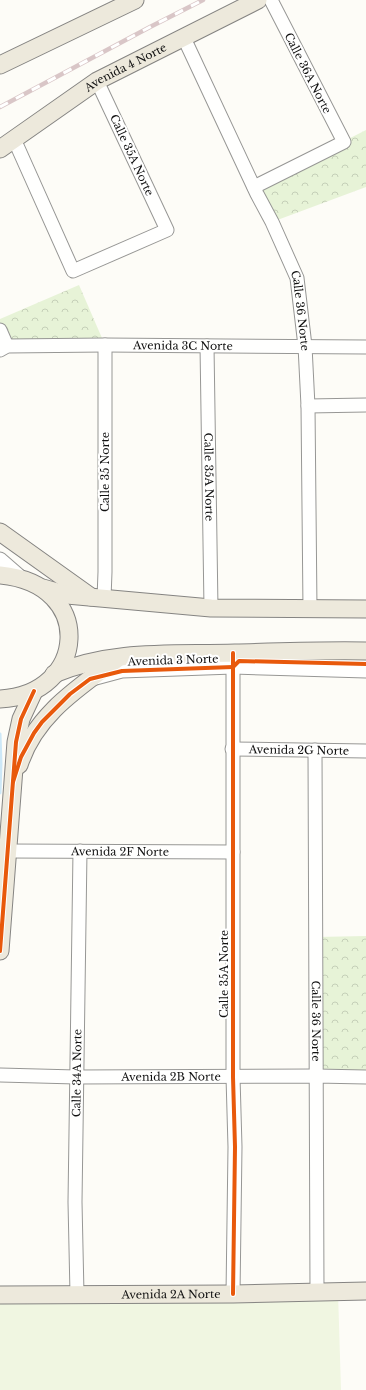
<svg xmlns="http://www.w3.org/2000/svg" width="366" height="1390" viewBox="0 0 366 1390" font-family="'Libre Baskerville',serif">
	<defs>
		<pattern id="park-crowns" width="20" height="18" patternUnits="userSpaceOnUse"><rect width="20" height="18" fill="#e7f3d7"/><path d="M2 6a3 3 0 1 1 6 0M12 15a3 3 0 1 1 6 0" fill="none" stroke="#c5cfb8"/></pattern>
	</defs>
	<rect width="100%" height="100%" fill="#fdfcf7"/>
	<!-- park -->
	<g fill="url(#park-crowns)">
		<path d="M366,130V187L272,222L254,187Z"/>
		<path d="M79,285L105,345L7,346L0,330V319Z"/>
		<path d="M366,936V1077L316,1076V937Z"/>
	</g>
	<!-- pitch -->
	<path fill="#f0f6e1" d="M338,1292L341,1390H0V1295Z"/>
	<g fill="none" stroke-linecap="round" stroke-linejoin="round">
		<!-- stream -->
		<path stroke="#cde8f7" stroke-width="3" d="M0,734L1,764L0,793"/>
		<defs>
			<g id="minor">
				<path id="s1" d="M184,38L257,194L272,222L297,278L305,346L308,406L310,609"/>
				<path d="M14,139L73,271L167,230L97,81"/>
				<path d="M254,187L344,142L271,0"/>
				<path d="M0,330L7,346"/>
				<path id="s2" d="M207,346L211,608"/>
				<path id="s3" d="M0,350L7,346L105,345L366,347"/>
				<path d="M308,406L366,405"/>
				<path d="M0,559L23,579"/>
				<path d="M104,598L105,572V345"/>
				<path d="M96,678L122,671L233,667L366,671"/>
				<path id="s4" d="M232,749L366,751"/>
				<path id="s5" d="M315,750L317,1292"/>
				<path id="s6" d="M8,851L233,852"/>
				<path id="s7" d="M0,1075L76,1077L316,1076L366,1077"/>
				<path id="s8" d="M77,1294L75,1202L80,851"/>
				<path d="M233,1294L235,1147L233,1077V653"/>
			</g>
			<g id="major">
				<path d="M0,65L135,0"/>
				<path id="s9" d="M0,149L97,81L258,0"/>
				<path d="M0,532L91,597"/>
				<path d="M0,575C97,584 87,695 0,699"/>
				<path d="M43,588L67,595L211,608L366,609"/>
				<path d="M54,674C112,649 174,655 235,653C279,652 322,650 366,651"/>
				<path d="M19,765C35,715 78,688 117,659"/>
				<path d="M0,951L16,742L21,719L34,691"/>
				<path id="s10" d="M0,1295L233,1294L366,1291"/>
			</g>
		</defs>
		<!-- minor casing -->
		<use href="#minor" stroke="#979795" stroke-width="15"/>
		<!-- major casing -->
		<use href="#major" stroke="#858482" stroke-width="19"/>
		<!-- minor -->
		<use href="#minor" stroke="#fffffe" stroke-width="13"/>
		<!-- major -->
		<use href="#major" stroke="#ede9dc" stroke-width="17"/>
		<defs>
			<path id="rail" d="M0,107L150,27L203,0"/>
		</defs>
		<!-- rail casing -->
		<use href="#rail" stroke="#d9c6c7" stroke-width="4.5"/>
		<!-- rail -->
		<use href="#rail" stroke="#fff" stroke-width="3" stroke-dasharray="9" stroke-linecap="butt"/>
		<defs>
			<g id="cycleway">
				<path d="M233,667L239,661L366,664"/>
				<path d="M13,782L21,757L34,733L42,722L70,694L90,679L122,671L233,667"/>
				<path d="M0,951L16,742L21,719L34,691"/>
				<path d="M233,1294L235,1147L233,1077V653"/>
			</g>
		</defs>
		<!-- cycleway casing -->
		<use href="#cycleway" stroke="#fff" stroke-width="6"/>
		<!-- cycleway -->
		<use href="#cycleway" stroke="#e8590c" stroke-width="4"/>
	</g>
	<g text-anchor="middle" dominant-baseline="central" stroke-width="4" stroke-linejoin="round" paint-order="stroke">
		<!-- street labels -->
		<g font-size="11" fill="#111" stroke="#fff">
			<text stroke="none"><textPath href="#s9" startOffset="150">Avenida 4 Norte</textPath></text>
			<text transform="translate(308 73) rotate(63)">Calle 36A Norte</text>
			<text transform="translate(132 155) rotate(65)">Calle 35A Norte</text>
			<text stroke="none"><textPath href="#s1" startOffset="298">Calle 36 Norte</textPath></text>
			<text stroke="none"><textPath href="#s3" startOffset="184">Avenida 3C Norte</textPath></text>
			<text transform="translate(105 472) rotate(-90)">Calle 35 Norte</text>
			<text stroke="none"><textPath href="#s2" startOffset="131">Calle 35A Norte</textPath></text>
			<text transform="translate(173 660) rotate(-2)">Avenida 3 Norte</text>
			<text stroke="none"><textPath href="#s4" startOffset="67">Avenida 2G Norte</textPath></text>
			<text stroke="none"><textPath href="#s6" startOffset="112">Avenida 2F Norte</textPath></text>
			<text transform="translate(224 974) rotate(-90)">Calle 35A Norte</text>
			<text stroke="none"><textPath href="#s5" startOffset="271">Calle 36 Norte</textPath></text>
			<text stroke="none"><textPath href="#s8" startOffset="221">Calle 34A Norte</textPath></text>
			<text stroke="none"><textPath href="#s7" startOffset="171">Avenida 2B Norte</textPath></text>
			<text stroke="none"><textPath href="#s10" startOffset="171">Avenida 2A Norte</textPath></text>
		</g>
	</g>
</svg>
